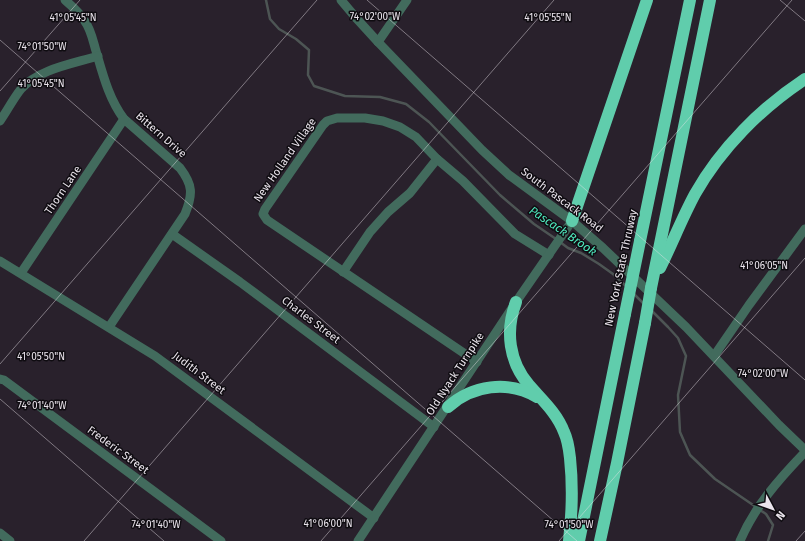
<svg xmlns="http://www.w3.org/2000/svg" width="805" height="541" viewBox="0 0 805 541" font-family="'Fira Sans',sans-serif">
	<rect width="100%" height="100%" fill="#29212c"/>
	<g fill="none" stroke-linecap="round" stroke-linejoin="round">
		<!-- stream -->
		<g stroke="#4d5554" stroke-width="2.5">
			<path d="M266,0L270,19L279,29L296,39L309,50L308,75L314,86L345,96L380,97L406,104L429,122L500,195L534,224L556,239"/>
			<path d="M560,242L568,248L581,253L599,264L613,274L627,287"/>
			<path d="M633,293L644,304"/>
			<path d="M651,310L668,327L678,338L686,356L678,395L680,432L690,455L715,479L756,507"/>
			<path d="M760,510L766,514L773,525L768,541"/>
		</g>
		<!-- minor -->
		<g stroke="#426b5d" stroke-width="9">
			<path d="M65,0C72,6 79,12 84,20C91,29 93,41 96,51C103,75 109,99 124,119L180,168C193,185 193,194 185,214L109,327"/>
			<path d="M341,0L357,19L378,42L482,150L509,175L572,221L603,248L686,327L779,425L805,450"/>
			<path d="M378,42L407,0"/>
			<path d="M0,121C7,111 13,99 21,89C39,69 72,64 98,56"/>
			<path d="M172,234L240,282L434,427"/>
			<path d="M0,261L155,356L374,518"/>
			<path d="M343,272L370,232L388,212L410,193L437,159"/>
			<path d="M21,273L124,119"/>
			<path d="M714,356L749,305L805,229"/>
			<path d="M477,362L267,220L263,214L265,209L323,125L327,121L337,118H365L383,121L400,127L416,137L437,159L463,181L515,234L549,255"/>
			<path d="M0,379L4,380L221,541"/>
			<path d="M0,533L10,541"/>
			<path d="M358,541L516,302L572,221"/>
			<path d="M740,541C755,506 779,479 805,452"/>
		</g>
		<!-- highway -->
		<g stroke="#60cdac" stroke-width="12">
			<path d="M572,221L647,0"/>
			<path d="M640,241L690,0"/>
			<path d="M660,268C672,244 682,218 695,194C721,148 761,108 805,79"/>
			<path d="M651,288L710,0"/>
			<path d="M516,302C505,331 509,362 529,385C542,400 557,413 564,432C568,440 569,449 570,458C573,486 572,514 569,541"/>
			<path d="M448,407C472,385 508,380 537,397"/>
			<path d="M579,541L625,314"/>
			<path d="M600,541L617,463L645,323"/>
		</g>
		<!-- highway-bridge -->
		<g stroke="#60cdac" stroke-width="12">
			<path d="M625,314L640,241"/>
			<path d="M645,323L651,288"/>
		</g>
	</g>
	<!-- ticks -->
	<path fill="none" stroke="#eae4ec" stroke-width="1" stroke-opacity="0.45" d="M367,0L805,380M780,0L805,21M0,40L577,541M0,91L80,0M0,364L317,0M0,399L164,541M84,541L554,0M321,541L792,0M559,541L805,258M796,541L805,531"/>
	<g text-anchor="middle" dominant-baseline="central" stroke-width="3" stroke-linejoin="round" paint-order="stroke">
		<!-- street labels -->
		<g font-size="11" fill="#eae4ec" stroke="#0f0c11">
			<text transform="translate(161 135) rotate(41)">Bittern Drive</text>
			<text transform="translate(285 160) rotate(-55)">New Holland Village</text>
			<text transform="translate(63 190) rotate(-56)">Thorn Lane</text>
			<text transform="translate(562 200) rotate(37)">South Pascack Road</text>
			<text transform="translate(621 268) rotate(-78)">New York State Thruway</text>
			<text transform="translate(311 320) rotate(37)">Charles Street</text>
			<text transform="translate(199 373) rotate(37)">Judith Street</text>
			<text transform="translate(455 374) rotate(-57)">Old Nyack Turnpike</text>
			<text transform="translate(118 450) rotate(36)">Frederic Street</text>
		</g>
		<!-- water labels -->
		<g font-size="12" font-style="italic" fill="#4ee8bd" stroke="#0f0c11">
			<text transform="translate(563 231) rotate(34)">Pascack Brook</text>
		</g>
	</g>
	<g font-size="10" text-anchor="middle" fill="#eae4ec" stroke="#0f0c11" stroke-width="3" stroke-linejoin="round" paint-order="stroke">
		<text x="375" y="20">74°02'00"W</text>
		<text x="73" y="21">41°05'45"N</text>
		<text x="548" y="21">41°05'55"N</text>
		<text x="42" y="50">74°01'50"W</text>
		<text x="41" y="87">41°05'45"N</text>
		<text x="764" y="269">41°06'05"N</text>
		<text x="41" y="360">41°05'50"N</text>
		<text x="763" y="377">74°02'00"W</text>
		<text x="42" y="409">74°01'40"W</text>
		<text x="328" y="527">41°06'00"N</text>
		<text x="156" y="528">74°01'40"W</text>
		<text x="569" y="528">74°01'50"W</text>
	</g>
	<!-- north arrow -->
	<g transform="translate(773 509) rotate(131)" stroke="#0f0c11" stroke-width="3" paint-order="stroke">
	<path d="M0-3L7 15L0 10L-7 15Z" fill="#eae4ec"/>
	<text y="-6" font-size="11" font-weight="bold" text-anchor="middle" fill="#eae4ec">N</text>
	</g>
</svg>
